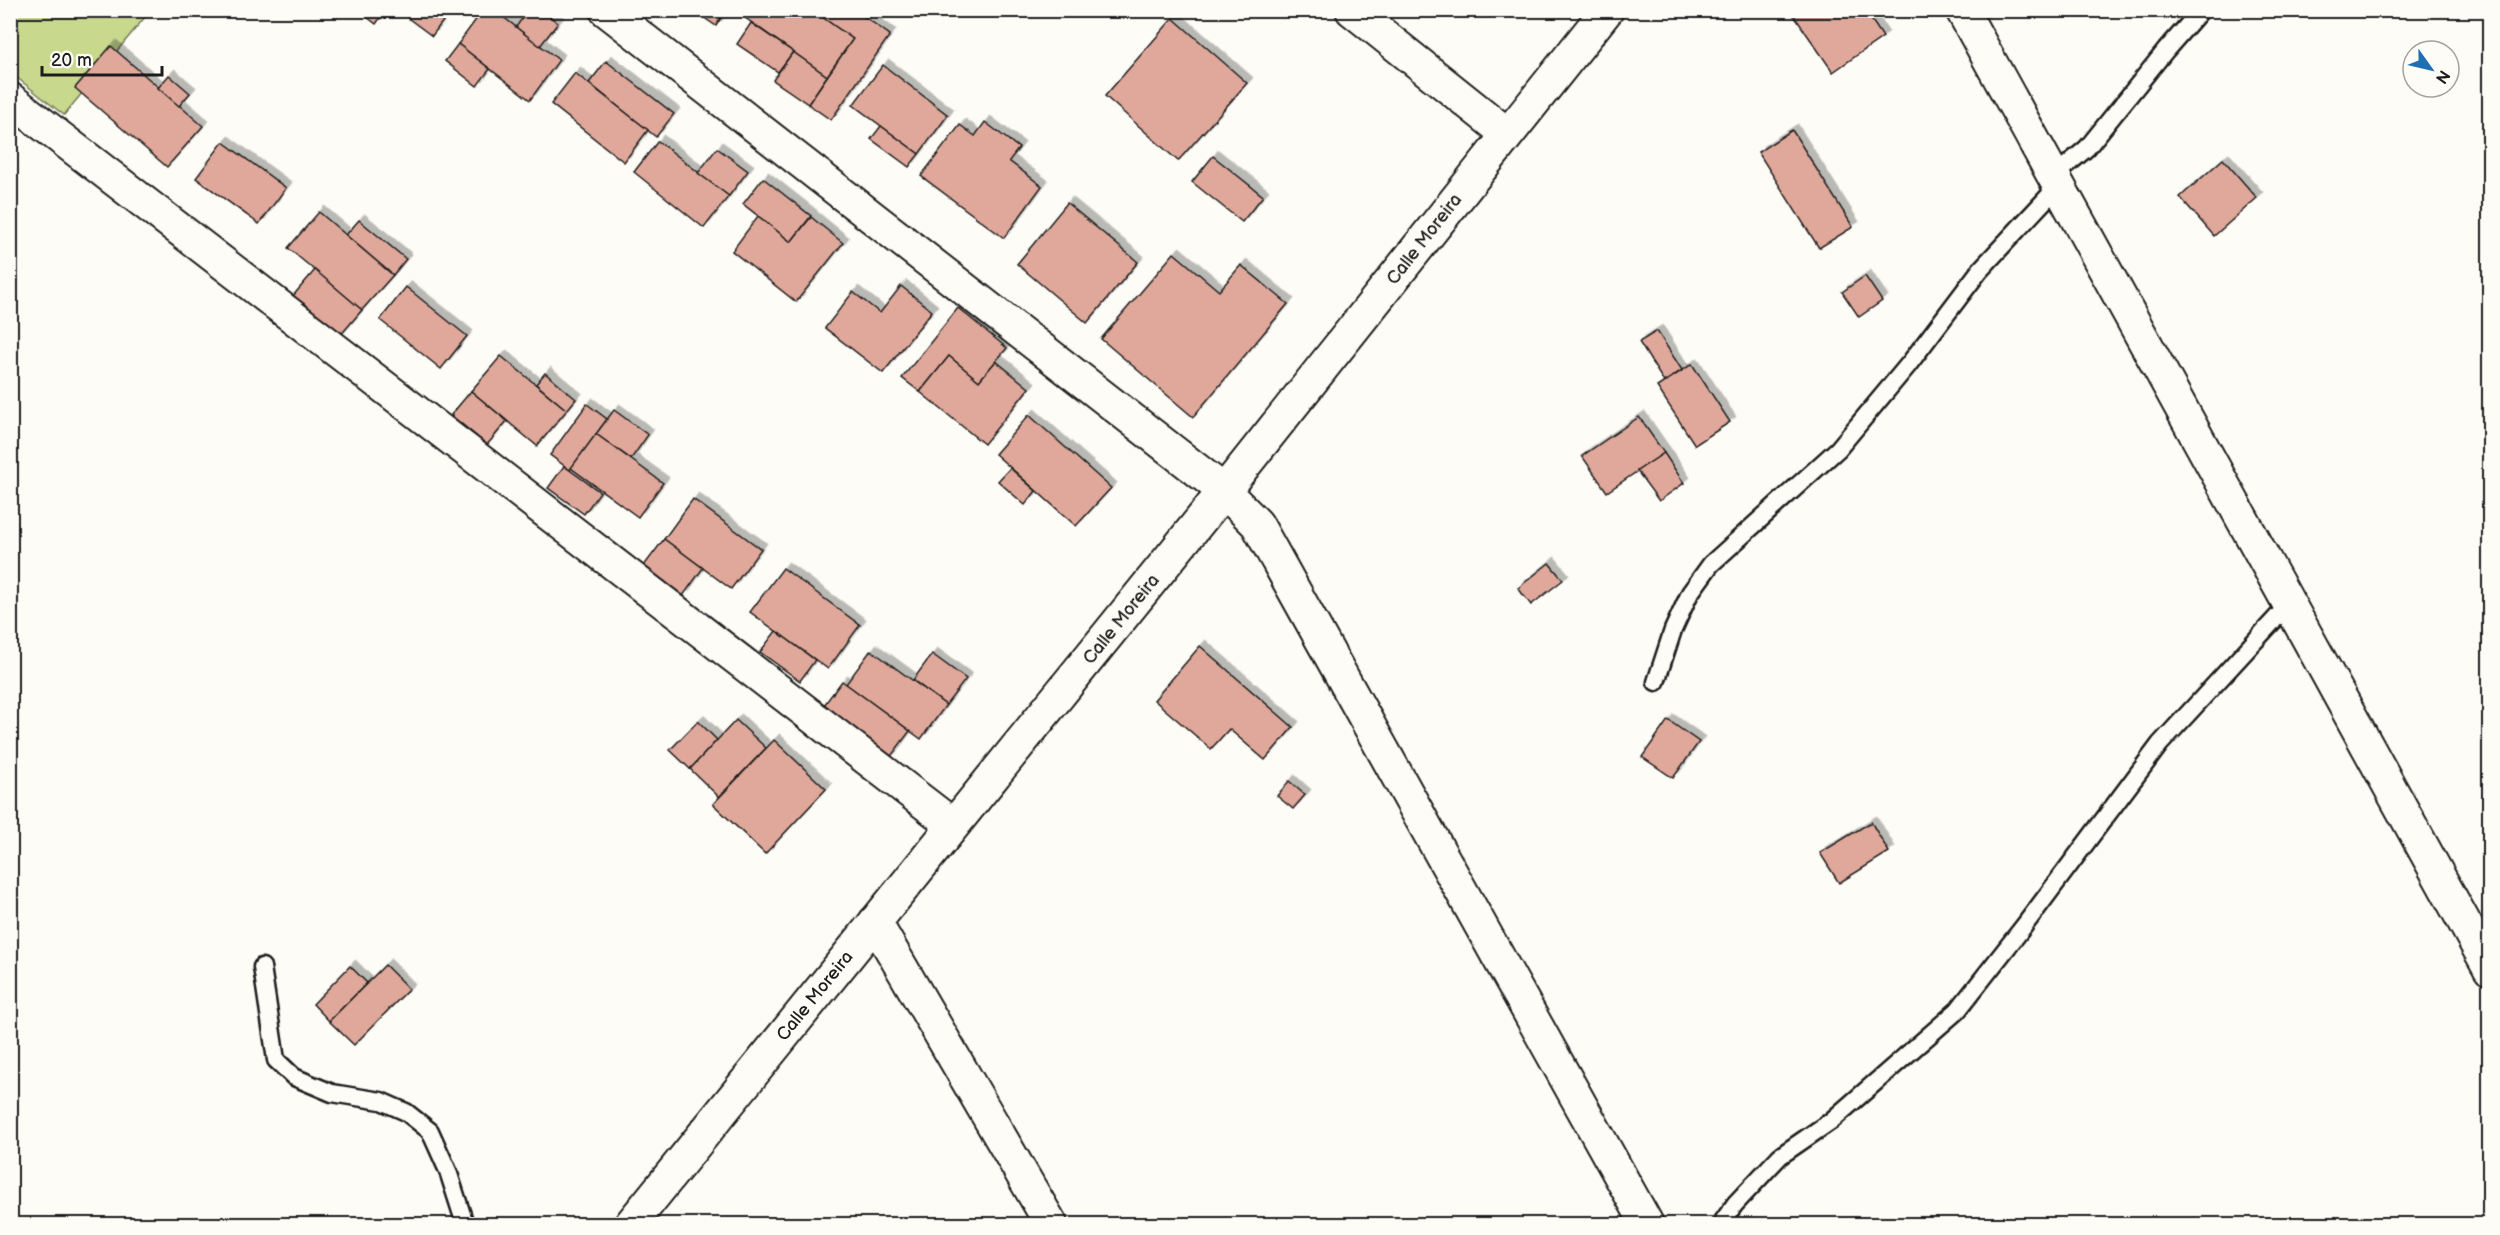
<svg xmlns="http://www.w3.org/2000/svg" width="2500" height="1235" viewBox="0 0 2500 1235" font-family="'Balsamiq Sans',sans-serif">
	<defs>
		<filter id="shadow"><feDropShadow dx="5.5" dy="-5.5" stdDeviation="0" flood-color="#0004"/></filter>
	</defs>
	<rect width="100%" height="100%" fill="#fdfcf7"/>
	<filter id="ink" filterUnits="userSpaceOnUse"><feTurbulence type="fractalNoise" baseFrequency=".0167" numOctaves="2"/><feDisplacementMap in="SourceGraphic" scale="12" xChannelSelector="R" yChannelSelector="G"/><feConvolveMatrix kernelMatrix="1 2 1 2 8 2 1 2 1" color-interpolation-filters="sRGB"/></filter>
	<g filter="url(#ink)">
		<!-- green -->
		<path fill="#c8d98e" stroke="#727a55" stroke-width="1.5" d="M10,11H150L64,115L11,73Z"/>
		<!-- building -->
		<g fill="#e0a89a" stroke="#1c1c1c" stroke-width="1.5" filter="url(#shadow)">
			<path d="M358,10H386L376,24Z"/>
			<path d="M397,10H451L432,36Z"/>
			<path d="M483,10H494L559,60L530,100L458,44Z"/>
			<path d="M528,10H542L558,23L540,46L516,27Z"/>
			<path d="M693,10H726L716,26Z"/>
			<path d="M734,10H813L853,39L827,76Z"/>
			<path d="M821,10H855L890,35L831,120L808,104L853,39L818,14Z"/>
			<path d="M1790,10H1865L1883,37L1833,72Z"/>
			<path d="M1173,18L1247,83L1178,161L1105,96Z"/>
			<path d="M751,23L793,52L778,72L737,44Z"/>
			<path d="M458,44L490,69L477,86L445,61Z"/>
			<path d="M111,46L203,126L167,167L75,88Z"/>
			<path d="M793,52L827,76L808,104L773,80Z"/>
			<path d="M606,61L674,114L656,137L589,83Z"/>
			<path d="M883,65L948,115L919,154L853,105Z"/>
			<path d="M575,73L648,130L624,162L551,104Z"/>
			<path d="M169,75L190,93L179,106L158,88Z"/>
			<path d="M985,122L1019,148L1009,161L1042,186L1004,238L921,176L960,125L975,136Z"/>
			<path d="M881,126L919,154L909,167L871,139Z"/>
			<path d="M1792,130L1853,227L1819,248L1758,152Z"/>
			<path d="M658,141L729,196L704,228L634,172Z"/>
			<path d="M223,142L286,188L259,224L196,178Z"/>
			<path d="M717,148L748,171L729,196L698,173Z"/>
			<path d="M1213,156L1263,196L1242,222L1192,182Z"/>
			<path d="M2223,159L2257,198L2214,236L2180,197Z"/>
			<path d="M763,178L811,216L791,242L743,204Z"/>
			<path d="M1067,203L1138,262L1087,323L1017,264Z"/>
			<path d="M319,212L393,275L362,310L288,248Z"/>
			<path d="M758,216L791,242L811,217L843,243L796,302L732,251Z"/>
			<path d="M359,220L406,259L393,275L346,235Z"/>
			<path d="M1174,253L1219,291L1241,265L1288,304L1193,417L1101,339Z"/>
			<path d="M315,270L362,310L339,337L292,297Z"/>
			<path d="M1865,276L1882,301L1859,317L1842,292Z"/>
			<path d="M901,286L932,311L883,373L825,328L853,292L880,313Z"/>
			<path d="M406,287L467,336L441,369L380,320Z"/>
			<path d="M958,308L1007,348L979,381L949,356L920,392L902,378Z"/>
			<path d="M1657,331L1682,370L1664,382L1639,342Z"/>
			<path d="M501,356L567,410L537,446L471,391Z"/>
			<path d="M949,356L979,381L996,361L1029,388L984,444L920,392Z"/>
			<path d="M1692,364L1730,422L1695,445L1657,387Z"/>
			<path d="M545,373L576,399L567,410L536,384Z"/>
			<path d="M471,391L507,421L487,445L451,415Z"/>
			<path d="M587,404L607,419L570,470L550,455Z"/>
			<path d="M614,410L648,435L631,459L596,434Z"/>
			<path d="M1029,415L1111,488L1076,526L995,454Z"/>
			<path d="M1639,417L1664,453L1607,492L1582,456Z"/>
			<path d="M596,434L663,483L638,517L571,468Z"/>
			<path d="M1664,453L1684,483L1659,501L1637,471Z"/>
			<path d="M564,466L600,492L584,514L548,488Z"/>
			<path d="M1010,468L1036,491L1025,505L998,481Z"/>
			<path d="M693,499L761,549L731,589L664,539Z"/>
			<path d="M664,539L703,568L683,596L643,567Z"/>
			<path d="M1549,563L1563,580L1531,605L1518,588Z"/>
			<path d="M783,568L860,625L828,669L750,612Z"/>
			<path d="M776,631L815,660L800,681L760,652Z"/>
			<path d="M1200,646L1293,727L1265,760L1229,729L1211,749L1154,700Z"/>
			<path d="M871,650L946,705L921,739L846,684Z"/>
			<path d="M932,654L966,679L946,705L913,680Z"/>
			<path d="M842,681L910,731L889,759L821,709Z"/>
			<path d="M736,720L766,748L719,797L690,769Z"/>
			<path d="M1668,720L1699,742L1673,778L1642,757Z"/>
			<path d="M698,721L717,740L690,769L670,750Z"/>
			<path d="M774,740L826,789L765,854L713,804Z"/>
			<path d="M1289,781L1305,795L1293,809L1277,796Z"/>
			<path d="M1871,822L1889,852L1839,883L1820,853Z"/>
			<path d="M385,965L409,989L354,1045L329,1021Z"/>
			<path d="M350,966L367,983L329,1021L313,1004Z"/>
		</g>
		<g fill="none" stroke-linecap="round" stroke-linejoin="round">
			<defs>
				<g id="lane">
					<path d="M2054,176L2087,148L2166,50L2201,10"/>
					<path d="M1656,682L1673,630L1690,593L1711,564L1838,449L1909,364L1980,270L2059,185"/>
					<path d="M262,967L276,1060L294,1077L332,1093L381,1101L406,1112L430,1131L448,1171L465,1224"/>
					<path d="M1721,1224L1735,1204L1780,1156L1831,1121L1958,1010L2024,926L2160,744L2289,604"/>
				</g>
				<g id="street">
					<path d="M606,10L1224,491L1257,524L1647,1224"/>
					<path d="M1352,10L1507,134"/>
					<path d="M1962,10L2490,969"/>
					<path d="M10,99L953,825"/>
					<path d="M875,922L1051,1224"/>
					<path d="M631,1224L1224,491L1607,10"/>
				</g>
			</defs>
			<!-- lane casing -->
			<use href="#lane" stroke="#1c1c1c" stroke-width="21"/>
			<!-- street casing -->
			<use href="#street" stroke="#1c1c1c" stroke-width="36"/>
			<!-- lane -->
			<use href="#lane" stroke="#fdfcf7" stroke-width="16"/>
			<!-- street -->
			<use href="#street" stroke="#fdfcf7" stroke-width="32"/>
		</g>
	</g>
	<g text-anchor="middle" dominant-baseline="central" stroke-width="5" stroke-linejoin="round" paint-order="stroke">
		<!-- street labels -->
		<g font-size="18" fill="#1c1c1c" stroke="#fdfcf7">
			<text transform="translate(1424 239) rotate(-52)">Calle Moreira</text>
			<text transform="translate(1121 619) rotate(-51)">Calle Moreira</text>
			<text transform="translate(815 996) rotate(-51)">Calle Moreira</text>
		</g>
	</g>
	<!-- margin -->
	<rect width="2500" height="1235" fill="none" stroke="#fdfcf7" stroke-width="36"/>
	<rect x="18" y="18" width="2464" height="1199" fill="none" stroke="#1c1c1c" stroke-width="2" filter="url(#ink)"/>
	<!-- north arrow -->
	<g transform="translate(2431 69) rotate(124)"><circle r="28" fill="#fdfcf7" stroke="#a3a29f" stroke-width="1.5"/>
	<path d="M0-4.5L10 22L0 15L-10 22Z" fill="#1f6fb2"/>
	<text y="-9" font-size="16" font-weight="bold" text-anchor="middle" fill="#1c1c1c">N</text>
	</g>
	<!-- scale -->
	<path d="M42 66v9h120v-9" fill="none" stroke="#1c1c1c" stroke-width="3"/>
	<text x="51" y="66" font-size="18" fill="#1c1c1c" stroke="#fdfcf7" stroke-width="4.5" paint-order="stroke">20 m</text>
</svg>
